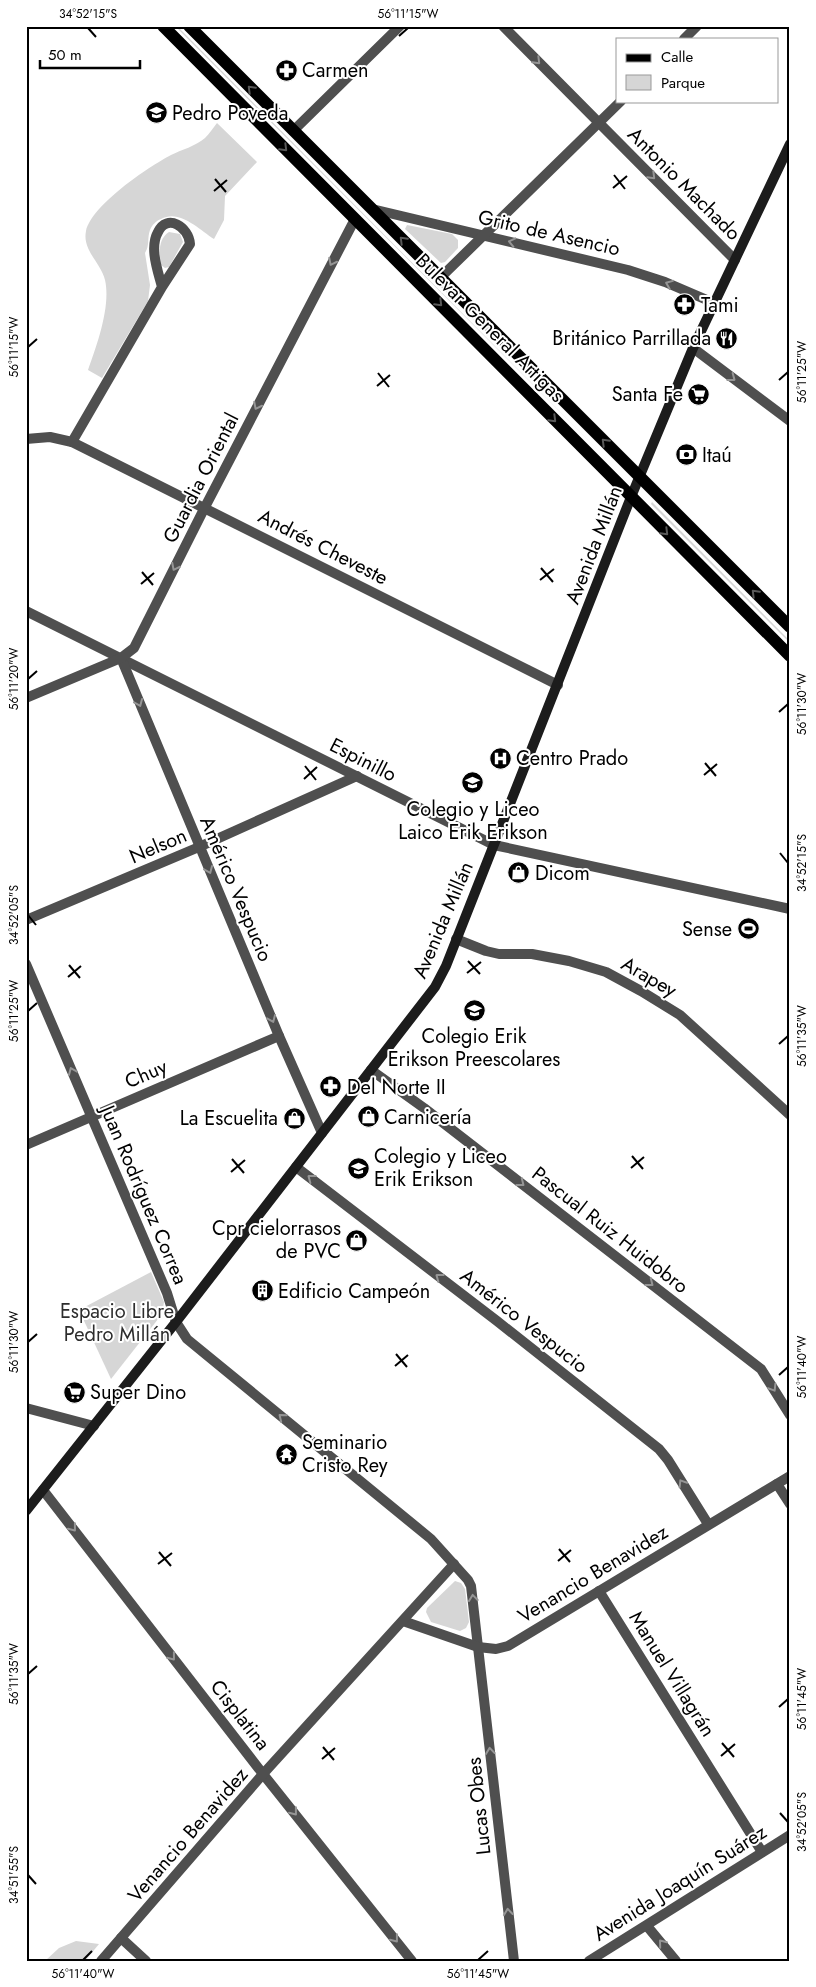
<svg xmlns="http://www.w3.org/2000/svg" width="816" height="1987" viewBox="0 0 816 1987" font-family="Jost,sans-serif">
	<rect width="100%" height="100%" fill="#fff"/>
	<!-- green -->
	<g fill="#d6d6d6">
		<path d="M175,26H177L620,472Z"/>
		<path d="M217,123L257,162L225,196L224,220L214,239C198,229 180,209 161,219C156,221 152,225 150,230C147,238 150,245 145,253L150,285L148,301L102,378L88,370C97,345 111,306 105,280C101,263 82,250 86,231C92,205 148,167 171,155C181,150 196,146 205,138C209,134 213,128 217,123Z"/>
		<path d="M407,225L452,234L458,240V248L445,262L441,263L405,229Z"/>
		<path d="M169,232L180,234L183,242L169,267L165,268L161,265C159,253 158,239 169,232Z"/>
		<path d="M652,502L790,641V643L651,504Z"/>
		<path d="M151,1272L164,1302L162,1314L111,1379L79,1310Z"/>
		<path d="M455,1581L461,1583L465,1589L469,1622L466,1628L460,1631L431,1622L426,1612L427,1608Z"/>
		<path d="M76,1941L99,1944L85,1961H45L59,1948Z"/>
	</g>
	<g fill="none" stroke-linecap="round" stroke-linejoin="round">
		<!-- minor -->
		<g stroke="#4f4f4f" stroke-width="10">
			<path d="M503,26L735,260"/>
			<path d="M684,39L697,26"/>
			<path d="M293,131L400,26"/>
			<path d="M372,209L628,270L665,282L714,303"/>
			<path d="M441,277L621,101"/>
			<path d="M693,348L790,421"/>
			<path d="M26,439L50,437L72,442L162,287L190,244C189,227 167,213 158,232C149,248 158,271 162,287"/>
			<path d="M72,442L558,685"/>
			<path d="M26,611L494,845L790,909"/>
			<path d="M121,658L279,1036L322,1133"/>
			<path d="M26,698L121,658L134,648L205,507L355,219"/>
			<path d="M26,920L199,847L357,776"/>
			<path d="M456,939L486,951L499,954H532L569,961L606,972L641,991L680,1015L790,1115"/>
			<path d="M26,964L167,1293L176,1322L187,1339L431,1539L468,1580L471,1586L514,1961"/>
			<path d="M371,1070L424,1108L761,1369L790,1415"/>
			<path d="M26,1145L279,1036"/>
			<path d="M296,1167L497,1321L659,1449L668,1460L708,1524"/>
			<path d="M26,1408L94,1426"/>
			<path d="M777,1484L790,1504"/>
			<path d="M43,1490L263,1774L412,1961"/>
			<path d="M599,1591L762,1852"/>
			<path d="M403,1621L478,1647L496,1649L508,1646L790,1476"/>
			<path d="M647,1926L676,1961"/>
			<path d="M121,1938L146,1961"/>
			<path d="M101,1961L263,1774L454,1564"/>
		</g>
		<!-- tertiary -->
		<path stroke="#4f4f4f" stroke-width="10" d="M589,1961L790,1835"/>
		<!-- secondary -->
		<path stroke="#1c1c1c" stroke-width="10" d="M26,1511L176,1322L435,987L446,966L631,497L693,348L790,144"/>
		<!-- primary -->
		<g stroke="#000" stroke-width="12">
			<path d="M163,26L790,656"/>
			<path d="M189,26L790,627"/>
		</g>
	</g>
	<!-- one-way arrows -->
	<defs><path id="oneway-chevron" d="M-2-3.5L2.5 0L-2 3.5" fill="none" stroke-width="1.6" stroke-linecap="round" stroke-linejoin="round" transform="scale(1.25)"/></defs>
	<g stroke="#959595">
		<use href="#oneway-chevron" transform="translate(537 61) rotate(45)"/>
		<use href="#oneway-chevron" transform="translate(652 176) rotate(45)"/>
		<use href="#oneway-chevron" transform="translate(512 242) rotate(-167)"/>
		<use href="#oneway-chevron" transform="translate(332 262) rotate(117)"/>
		<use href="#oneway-chevron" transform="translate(669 284) rotate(-158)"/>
		<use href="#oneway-chevron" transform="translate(732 378) rotate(37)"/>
		<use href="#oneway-chevron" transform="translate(257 406) rotate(117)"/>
		<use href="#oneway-chevron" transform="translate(175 567) rotate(117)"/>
		<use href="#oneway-chevron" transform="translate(139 703) rotate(67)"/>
		<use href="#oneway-chevron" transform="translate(209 870) rotate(67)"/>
		<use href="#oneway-chevron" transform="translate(272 1019) rotate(67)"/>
		<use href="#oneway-chevron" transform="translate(72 1071) rotate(-113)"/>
		<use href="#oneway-chevron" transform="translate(311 1178) rotate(-143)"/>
		<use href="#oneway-chevron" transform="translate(521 1183) rotate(38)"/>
		<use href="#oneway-chevron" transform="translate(439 1277) rotate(-143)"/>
		<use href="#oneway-chevron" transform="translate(650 1283) rotate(38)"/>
		<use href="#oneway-chevron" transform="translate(773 1388) rotate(58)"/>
		<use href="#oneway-chevron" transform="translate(282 1417) rotate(-141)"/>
		<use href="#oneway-chevron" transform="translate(682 1483) rotate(-122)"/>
		<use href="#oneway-chevron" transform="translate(73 1528) rotate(52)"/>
		<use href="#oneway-chevron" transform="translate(473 1598) rotate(-97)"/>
		<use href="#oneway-chevron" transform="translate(172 1657) rotate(52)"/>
		<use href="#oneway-chevron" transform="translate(490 1751) rotate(-96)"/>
		<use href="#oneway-chevron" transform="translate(294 1812) rotate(52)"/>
		<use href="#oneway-chevron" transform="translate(508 1912) rotate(-96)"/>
		<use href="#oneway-chevron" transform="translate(395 1939) rotate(52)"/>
		<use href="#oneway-chevron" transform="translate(662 1943) rotate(-129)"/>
	</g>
	<g stroke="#595959">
		<use href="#oneway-chevron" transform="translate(251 89) rotate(-135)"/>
		<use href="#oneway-chevron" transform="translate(284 148) rotate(45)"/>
		<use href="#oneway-chevron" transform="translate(403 240) rotate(-135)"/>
		<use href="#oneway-chevron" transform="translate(439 303) rotate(45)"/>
		<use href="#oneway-chevron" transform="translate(553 419) rotate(45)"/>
		<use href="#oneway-chevron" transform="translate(605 442) rotate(-135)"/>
		<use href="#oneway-chevron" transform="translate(665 532) rotate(45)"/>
		<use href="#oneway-chevron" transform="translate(755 593) rotate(-135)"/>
	</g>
	<!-- ticks -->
	<path fill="none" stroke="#000" stroke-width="2" d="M88,28L96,37M399,36L408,28M614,175L625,189M215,179L226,192M613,188L627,176M214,191L227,180M28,347L37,339M378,373L389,387M779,380L788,372M377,386L390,375M541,568L553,582M142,572L153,585M540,580L554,569M141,584L154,573M28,679L37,671M779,712L788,704M705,763L716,776M305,766L316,780M704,775L717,764M304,779L317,767M780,853L788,863M28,915L36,925M468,961L480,974M69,965L80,978M467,973L481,962M68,977L81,966M28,1011L37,1003M779,1044L788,1036M632,1156L643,1169M232,1159L244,1173M631,1168L644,1157M231,1172L245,1160M28,1342L37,1334M396,1354L407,1367M395,1366L408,1355M779,1375L788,1367M559,1549L570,1562M159,1552L171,1566M558,1561L571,1550M158,1564L172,1553M28,1674L37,1666M779,1707L788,1699M722,1743L734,1757M323,1747L334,1760M721,1756L735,1744M322,1759L335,1748M780,1813L788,1822M28,1875L36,1884M83,1960L92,1951M478,1960L488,1951"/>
	<!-- icons -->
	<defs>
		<symbol id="pharmacy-disc" viewBox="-11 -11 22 22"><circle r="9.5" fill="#000" stroke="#fff"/><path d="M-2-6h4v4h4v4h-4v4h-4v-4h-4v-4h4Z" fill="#fff"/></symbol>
		<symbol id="university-disc" viewBox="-11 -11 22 22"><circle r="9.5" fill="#000" stroke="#fff"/><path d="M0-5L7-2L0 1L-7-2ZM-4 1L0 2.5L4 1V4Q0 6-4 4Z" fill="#fff"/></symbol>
		<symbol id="restaurant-disc" viewBox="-11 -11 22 22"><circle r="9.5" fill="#000" stroke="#fff"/><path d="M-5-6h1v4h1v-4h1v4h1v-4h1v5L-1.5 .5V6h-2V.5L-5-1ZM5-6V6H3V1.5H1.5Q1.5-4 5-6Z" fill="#fff"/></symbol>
		<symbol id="supermarket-disc" viewBox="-11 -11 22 22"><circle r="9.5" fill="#000" stroke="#fff"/><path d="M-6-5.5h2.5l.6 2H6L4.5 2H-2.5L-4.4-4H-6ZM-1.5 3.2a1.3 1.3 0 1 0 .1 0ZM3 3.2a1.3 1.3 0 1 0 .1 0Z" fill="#fff"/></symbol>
		<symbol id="bank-disc" viewBox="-11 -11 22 22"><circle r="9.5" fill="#000" stroke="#fff"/><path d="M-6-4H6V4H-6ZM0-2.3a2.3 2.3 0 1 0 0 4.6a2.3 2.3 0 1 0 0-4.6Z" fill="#fff"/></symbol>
		<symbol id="hospital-disc" viewBox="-11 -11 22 22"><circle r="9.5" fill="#000" stroke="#fff"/><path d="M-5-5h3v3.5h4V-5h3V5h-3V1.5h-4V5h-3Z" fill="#fff"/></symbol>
		<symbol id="school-disc" viewBox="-11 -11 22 22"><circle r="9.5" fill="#000" stroke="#fff"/><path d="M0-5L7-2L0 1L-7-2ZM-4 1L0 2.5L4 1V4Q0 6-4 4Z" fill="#fff"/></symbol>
		<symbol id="shop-disc" viewBox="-11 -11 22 22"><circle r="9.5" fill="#000" stroke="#fff"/><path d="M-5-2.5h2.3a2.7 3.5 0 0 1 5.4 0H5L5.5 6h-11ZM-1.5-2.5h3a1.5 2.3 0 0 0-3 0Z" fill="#fff"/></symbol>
		<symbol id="stadium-disc" viewBox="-11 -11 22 22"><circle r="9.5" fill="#000" stroke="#fff"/><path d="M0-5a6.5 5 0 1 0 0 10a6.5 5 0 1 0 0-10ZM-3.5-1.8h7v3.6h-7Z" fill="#fff"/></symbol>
		<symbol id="building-disc" viewBox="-11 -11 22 22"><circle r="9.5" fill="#000" stroke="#fff"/><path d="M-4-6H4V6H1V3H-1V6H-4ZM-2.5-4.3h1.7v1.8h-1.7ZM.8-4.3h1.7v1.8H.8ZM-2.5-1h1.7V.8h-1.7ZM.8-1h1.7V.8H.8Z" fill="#fff"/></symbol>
		<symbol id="temple-disc" viewBox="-11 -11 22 22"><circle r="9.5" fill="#000" stroke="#fff"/><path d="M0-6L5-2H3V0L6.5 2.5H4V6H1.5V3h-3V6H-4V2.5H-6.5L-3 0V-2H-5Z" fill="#fff"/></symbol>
	</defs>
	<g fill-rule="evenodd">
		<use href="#pharmacy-disc" x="274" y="58" width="25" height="25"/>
		<use href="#university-disc" x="144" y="100" width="25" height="25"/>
		<use href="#pharmacy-disc" x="672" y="292" width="25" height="25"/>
		<use href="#restaurant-disc" x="714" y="326" width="25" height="25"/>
		<use href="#supermarket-disc" x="686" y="382" width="25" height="25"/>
		<use href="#bank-disc" x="674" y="442" width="25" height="25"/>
		<use href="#hospital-disc" x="488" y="746" width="25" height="25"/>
		<use href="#school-disc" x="460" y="770" width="25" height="25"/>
		<use href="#shop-disc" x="506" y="860" width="25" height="25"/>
		<use href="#stadium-disc" x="736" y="916" width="25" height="25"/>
		<use href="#school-disc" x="462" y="998" width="25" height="25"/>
		<use href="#pharmacy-disc" x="318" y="1074" width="25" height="25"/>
		<use href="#shop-disc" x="356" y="1104" width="25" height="25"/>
		<use href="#shop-disc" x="282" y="1106" width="25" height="25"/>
		<use href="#school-disc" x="346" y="1156" width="25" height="25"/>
		<use href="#shop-disc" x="344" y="1228" width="25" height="25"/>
		<use href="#building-disc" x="250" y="1278" width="25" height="25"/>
		<use href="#supermarket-disc" x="62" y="1380" width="25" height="25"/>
		<use href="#temple-disc" x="274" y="1442" width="25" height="25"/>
	</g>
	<g text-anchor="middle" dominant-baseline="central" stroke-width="4" stroke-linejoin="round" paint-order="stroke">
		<!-- poi labels -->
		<g font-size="20" fill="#000" stroke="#fff" text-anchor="start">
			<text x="302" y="70">Carmen</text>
			<text x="172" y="113">Pedro Poveda</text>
			<text x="701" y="305">Tami</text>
			<text x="711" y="338" text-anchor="end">Británico Parrillada</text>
			<text x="683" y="394" text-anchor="end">Santa Fe</text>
			<text x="702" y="455">Itaú</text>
			<text x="516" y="758">Centro Prado</text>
			<text x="473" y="809" text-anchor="middle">Colegio y Liceo<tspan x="473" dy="23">Laico Erik Erikson</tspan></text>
			<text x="535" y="873">Dicom</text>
			<text x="732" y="929" text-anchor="end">Sense</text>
			<text x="474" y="1036" text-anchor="middle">Colegio Erik<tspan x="474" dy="23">Erikson Preescolares</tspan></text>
			<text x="347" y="1087">Del Norte II</text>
			<text x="384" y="1117">Carnicería</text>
			<text x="278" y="1118" text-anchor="end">La Escuelita</text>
			<text x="374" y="1156">Colegio y Liceo<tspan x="374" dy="23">Erik Erikson</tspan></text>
			<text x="341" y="1228" text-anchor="end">Cpr cielorrasos<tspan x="341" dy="23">de PVC</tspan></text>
			<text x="278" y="1291">Edificio Campeón</text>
			<text x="90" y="1392">Super Dino</text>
			<text x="302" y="1442">Seminario<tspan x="302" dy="23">Cristo Rey</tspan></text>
		</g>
		<!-- street labels -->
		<g font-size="20" fill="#000" stroke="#fff">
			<text transform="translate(684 184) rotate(45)">Antonio Machado</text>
			<text transform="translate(549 233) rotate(13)">Grito de Asencio</text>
			<text transform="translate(490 328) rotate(45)">Bulevar General Artigas</text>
			<text transform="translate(201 478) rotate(-63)">Guardia Oriental</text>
			<text transform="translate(594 545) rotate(-69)">Avenida Millán</text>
			<text transform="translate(323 547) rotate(27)">Andrés Cheveste</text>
			<text transform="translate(363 760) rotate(27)">Espinillo</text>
			<text transform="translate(158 846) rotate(-23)">Nelson</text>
			<text transform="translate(236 889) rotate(67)">Américo Vespucio</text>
			<text transform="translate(443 920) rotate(-67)">Avenida Millán</text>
			<text transform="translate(649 977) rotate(30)">Arapey</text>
			<text transform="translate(146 1074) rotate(-23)">Chuy</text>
			<text transform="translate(144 1195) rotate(67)">Juan Rodríguez Correa</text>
			<text transform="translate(610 1230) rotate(38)">Pascual Ruiz Huidobro</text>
			<text transform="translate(524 1321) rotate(38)">Américo Vespucio</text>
			<text transform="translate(593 1574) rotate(-31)">Venancio Benavidez</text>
			<text transform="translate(672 1674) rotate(58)">Manuel Villagrán</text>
			<text transform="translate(240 1715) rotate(52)">Cisplatina</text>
			<text transform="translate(479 1806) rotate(-96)">Lucas Obes</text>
			<text transform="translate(188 1835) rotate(-49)">Venancio Benavidez</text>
			<text transform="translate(680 1883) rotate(-32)">Avenida Joaquín Suárez</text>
		</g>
		<!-- park labels -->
		<g font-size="20" fill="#2d2d2d" stroke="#fff">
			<text x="117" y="1311">Espacio Libre<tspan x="117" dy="23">Pedro Millán</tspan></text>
		</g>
	</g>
	<!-- border -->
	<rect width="816" height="1987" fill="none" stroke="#ffffff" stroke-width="55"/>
	<!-- legend -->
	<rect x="616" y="38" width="162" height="65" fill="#ffffff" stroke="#999999"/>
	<rect x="626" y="54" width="25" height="8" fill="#000000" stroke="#999999"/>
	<text x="661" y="62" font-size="15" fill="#000000">Calle</text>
	<rect x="626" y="75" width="25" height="15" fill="#d6d6d6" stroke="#999999"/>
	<text x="661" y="88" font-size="15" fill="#000000">Parque</text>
	<!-- scale -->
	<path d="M40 60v8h100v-8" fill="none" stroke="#000000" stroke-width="2.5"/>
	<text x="48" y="60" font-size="15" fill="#000000" stroke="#ffffff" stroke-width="4" paint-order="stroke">50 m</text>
	<rect x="28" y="28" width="760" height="1932" fill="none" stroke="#000" stroke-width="2"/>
	<g font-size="12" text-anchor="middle" fill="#000">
		<text x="88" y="18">34°52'15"S</text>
		<text x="408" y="18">56°11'15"W</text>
		<text transform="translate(14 347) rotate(-90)" y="4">56°11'15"W</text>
		<text transform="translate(802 372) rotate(-90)" y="4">56°11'25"W</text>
		<text transform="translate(14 679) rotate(-90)" y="4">56°11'20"W</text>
		<text transform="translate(802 704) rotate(-90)" y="4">56°11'30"W</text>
		<text transform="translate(802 863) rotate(-90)" y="4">34°52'15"S</text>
		<text transform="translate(14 915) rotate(-90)" y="4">34°52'05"S</text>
		<text transform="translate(14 1011) rotate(-90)" y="4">56°11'25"W</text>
		<text transform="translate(802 1036) rotate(-90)" y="4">56°11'35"W</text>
		<text transform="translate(14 1342) rotate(-90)" y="4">56°11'30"W</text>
		<text transform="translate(802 1367) rotate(-90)" y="4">56°11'40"W</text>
		<text transform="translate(14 1674) rotate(-90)" y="4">56°11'35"W</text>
		<text transform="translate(802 1699) rotate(-90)" y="4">56°11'45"W</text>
		<text transform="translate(802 1822) rotate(-90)" y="4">34°52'05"S</text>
		<text transform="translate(14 1875) rotate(-90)" y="4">34°51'55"S</text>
		<text x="83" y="1978">56°11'40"W</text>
		<text x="478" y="1978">56°11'45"W</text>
	</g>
</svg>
